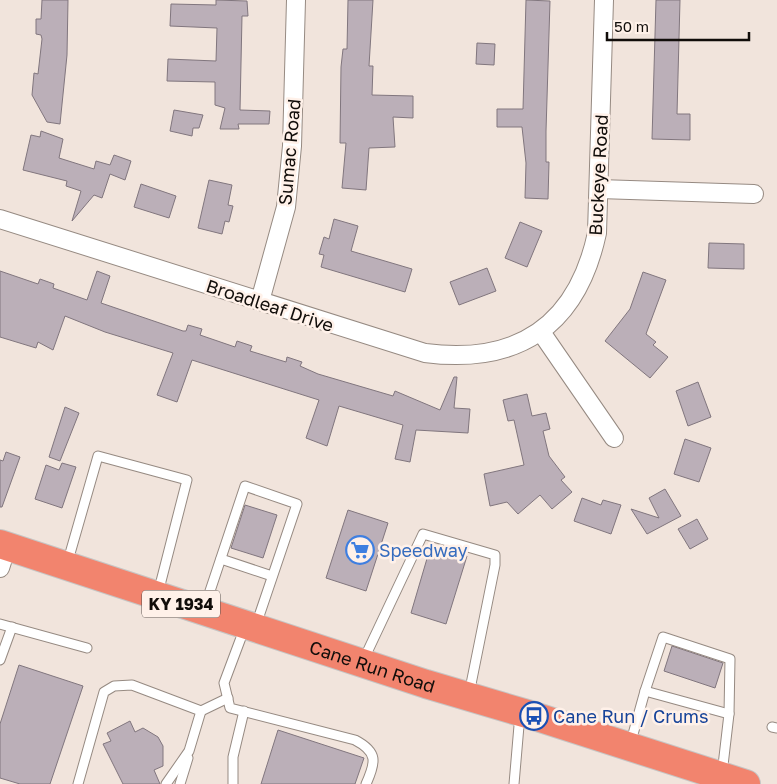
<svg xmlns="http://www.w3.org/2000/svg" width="777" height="784" viewBox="0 0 777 784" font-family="'Golos Text',sans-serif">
	<rect width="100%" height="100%" fill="#f1e4dc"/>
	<!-- building -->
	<g fill="#bbafb8" stroke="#81767e">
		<path d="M42,0H68L67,55L60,124L47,122L32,95L34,73L38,74L42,39L41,35L36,34V19H41Z"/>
		<path d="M216,0L247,1L248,16H242L240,110L270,111L269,124H238L239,129H220L225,108L215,105V82L167,81L168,59L216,61L217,28L170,26L171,4L216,5Z"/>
		<path d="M348,0H373L369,66H373L372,95L413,96V118L393,117L395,147L369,148L366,190L342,188L346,143H340L341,67L343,49H347Z"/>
		<path d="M526,0L550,1L546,131V162H549L548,199L525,198L526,163L522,127H497V109H523Z"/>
		<path d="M656,0H680L677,114H690V140L652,139Z"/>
		<path d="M477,43L495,44L494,65L476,64Z"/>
		<path d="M174,110L203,115L199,128H193L192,136L170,131Z"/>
		<path d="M41,131L63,139L59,158L94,169L96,161L110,165L114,155L131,161L125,180L110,174L102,198L94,195L72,221L81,191L66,186L67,181L23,170L31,135L40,137Z"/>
		<path d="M209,180L232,185L228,205L233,206L229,222L225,221L222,234L198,228Z"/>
		<path d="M141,184L176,196L169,218L134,207Z"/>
		<path d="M334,219L358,226L351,251L412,269L405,292L321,267L324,255L319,254L324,237L329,239Z"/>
		<path d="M520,222L542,231L527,267L505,258Z"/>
		<path d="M709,243L744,244V269L708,268Z"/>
		<path d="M487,268L496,291L459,305L450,282Z"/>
		<path d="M0,271L38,284L40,279L54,284L53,288L87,300L97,271L110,276L101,303L183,331H186L188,325L202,329L200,335L235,347L237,341L252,346L250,351L286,362L287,357L302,362L300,366L318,374L393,396L395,391L440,410L454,377H457L454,408L470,409L468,433L416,430L410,462L395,459L403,425L339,406L327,446L306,438L319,400L192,360L177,402L157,395L173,353L105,332L65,316L53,350L38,342L36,348L0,337Z"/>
		<path d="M643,272L666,280L646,334L656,342L653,345L668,357L650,378L605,341L630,309Z"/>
		<path d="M698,382L711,417L688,426L676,391Z"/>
		<path d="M527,394L532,416L546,413L550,429L543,431L549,456L565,477L561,480L572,492L552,509L540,495L518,514L507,502L490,506L484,474L524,465L514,420L508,421L503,400Z"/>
		<path d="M65,407L79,413L60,461L49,457Z"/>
		<path d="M685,439L711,448L699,482L674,474Z"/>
		<path d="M6,452L20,457L2,507H0V460L3,461Z"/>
		<path d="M62,463L76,467L62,508L35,499L46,465L59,470Z"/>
		<path d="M665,489L681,516L647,534L631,509L659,518L649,498Z"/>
		<path d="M582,498L601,505L603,500L621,505L611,534L574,521Z"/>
		<path d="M245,505L277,515L263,558L231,548Z"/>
		<path d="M348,510L388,523L366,591L326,578Z"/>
		<path d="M697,519L708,539L690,549L678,529Z"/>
		<path d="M431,545L467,556L446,624L411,613Z"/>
		<path d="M672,646L723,663L715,688L664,671Z"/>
		<path d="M19,665L83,686L50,784H20L0,778V724Z"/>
		<path d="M130,721L135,732L143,728L158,737L163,746V766L154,770L160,784H123L103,744L111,741L107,733Z"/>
		<path d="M278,730L364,758L355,784H261Z"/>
	</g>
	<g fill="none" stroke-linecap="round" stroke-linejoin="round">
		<defs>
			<g id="service">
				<path d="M221,559L272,576"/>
				<path d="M67,564L98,456L187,480L158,593"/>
				<path d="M204,609L245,486L297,504L256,625"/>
				<path d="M0,624L87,648"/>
				<path d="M245,627L224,683L230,708L355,740C378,752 376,762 366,784"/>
				<path d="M0,660L12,627"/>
				<path d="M363,661L423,534L495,555V565L469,694"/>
				<path d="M645,691L663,637L730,659L729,714"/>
				<path d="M772,727L777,728"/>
				<path d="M630,745L645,691L729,714L722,774"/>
				<path d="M78,784L104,692L114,686L132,685L201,711L228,698"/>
				<path d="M166,784L189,751L201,711"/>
				<path d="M180,784L188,758"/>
				<path d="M233,784V757L244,711"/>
				<path d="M514,784L520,714"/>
			</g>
			<g id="minor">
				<path d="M599,189L754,194"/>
				<path d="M0,219L425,353C518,365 577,326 597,233L604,0"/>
				<path d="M260,301L286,207L292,146L296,0"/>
				<path d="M541,332L614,438"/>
				<path d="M0,568L7,546"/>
			</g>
			<g id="trunk">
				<path id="s1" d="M0,544L426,684L534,716L746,784"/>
			</g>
		</defs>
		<!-- service casing -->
		<use href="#service" stroke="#968a82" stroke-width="11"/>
		<!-- minor casing -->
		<use href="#minor" stroke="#968a82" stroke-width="20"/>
		<!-- trunk casing -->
		<use href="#trunk" stroke="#c6c5c4" stroke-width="30"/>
		<!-- service -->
		<use href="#service" stroke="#fff" stroke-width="9"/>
		<!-- minor -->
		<use href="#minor" stroke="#fff" stroke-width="18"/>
		<!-- trunk -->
		<use href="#trunk" stroke="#f2846e" stroke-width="28"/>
	</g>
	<!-- icons -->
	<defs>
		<symbol id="supermarket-ring" viewBox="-11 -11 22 22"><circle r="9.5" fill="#fff1e9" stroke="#3f7fe0" stroke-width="1.5"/><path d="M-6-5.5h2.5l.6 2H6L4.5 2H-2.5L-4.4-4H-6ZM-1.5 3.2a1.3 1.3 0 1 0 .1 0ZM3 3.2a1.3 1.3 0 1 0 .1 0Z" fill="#3f7fe0"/></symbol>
		<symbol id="bus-ring" viewBox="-11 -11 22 22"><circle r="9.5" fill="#fff1e9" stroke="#1a4fb4" stroke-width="1.5"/><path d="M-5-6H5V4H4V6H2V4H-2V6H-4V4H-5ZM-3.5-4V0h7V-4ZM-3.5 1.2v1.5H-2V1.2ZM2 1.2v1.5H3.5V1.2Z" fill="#1a4fb4"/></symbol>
	</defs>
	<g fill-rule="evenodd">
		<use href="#supermarket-ring" x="344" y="534" width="32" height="32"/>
		<use href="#bus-ring" x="518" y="700" width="32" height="32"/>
	</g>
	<g text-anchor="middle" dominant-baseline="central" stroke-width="5" stroke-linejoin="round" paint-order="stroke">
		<!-- shield labels -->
		<rect fill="#fff1e9" stroke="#58514d" stroke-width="1" x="142" y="590.5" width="78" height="27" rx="4"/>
		<g font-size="16" font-weight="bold" fill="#110d0a">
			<text x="181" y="604">KY 1934</text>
		</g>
		<!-- street labels -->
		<g font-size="18" fill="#110d0a" stroke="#fff1e9">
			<text transform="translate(289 152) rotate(-85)">Sumac Road</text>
			<text transform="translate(598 175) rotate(-87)">Buckeye Road</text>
			<text transform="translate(270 305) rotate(18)">Broadleaf Drive</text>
			<text stroke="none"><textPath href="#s1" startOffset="392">Cane Run Road</textPath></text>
		</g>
		<!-- shop labels -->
		<g font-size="18" fill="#366cbe" stroke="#fff1e9" text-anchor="start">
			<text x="379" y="550">Speedway</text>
		</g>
		<!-- transit labels -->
		<g font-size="18" fill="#164399" stroke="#fff1e9" text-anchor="start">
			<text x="553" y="716">Cane Run / Crums</text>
		</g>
	</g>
	<!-- scale -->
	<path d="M607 32v8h142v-8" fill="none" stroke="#110d0a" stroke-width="2.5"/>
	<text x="614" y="32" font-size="15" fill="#110d0a" stroke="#fff1e9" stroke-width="4" paint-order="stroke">50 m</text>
</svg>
